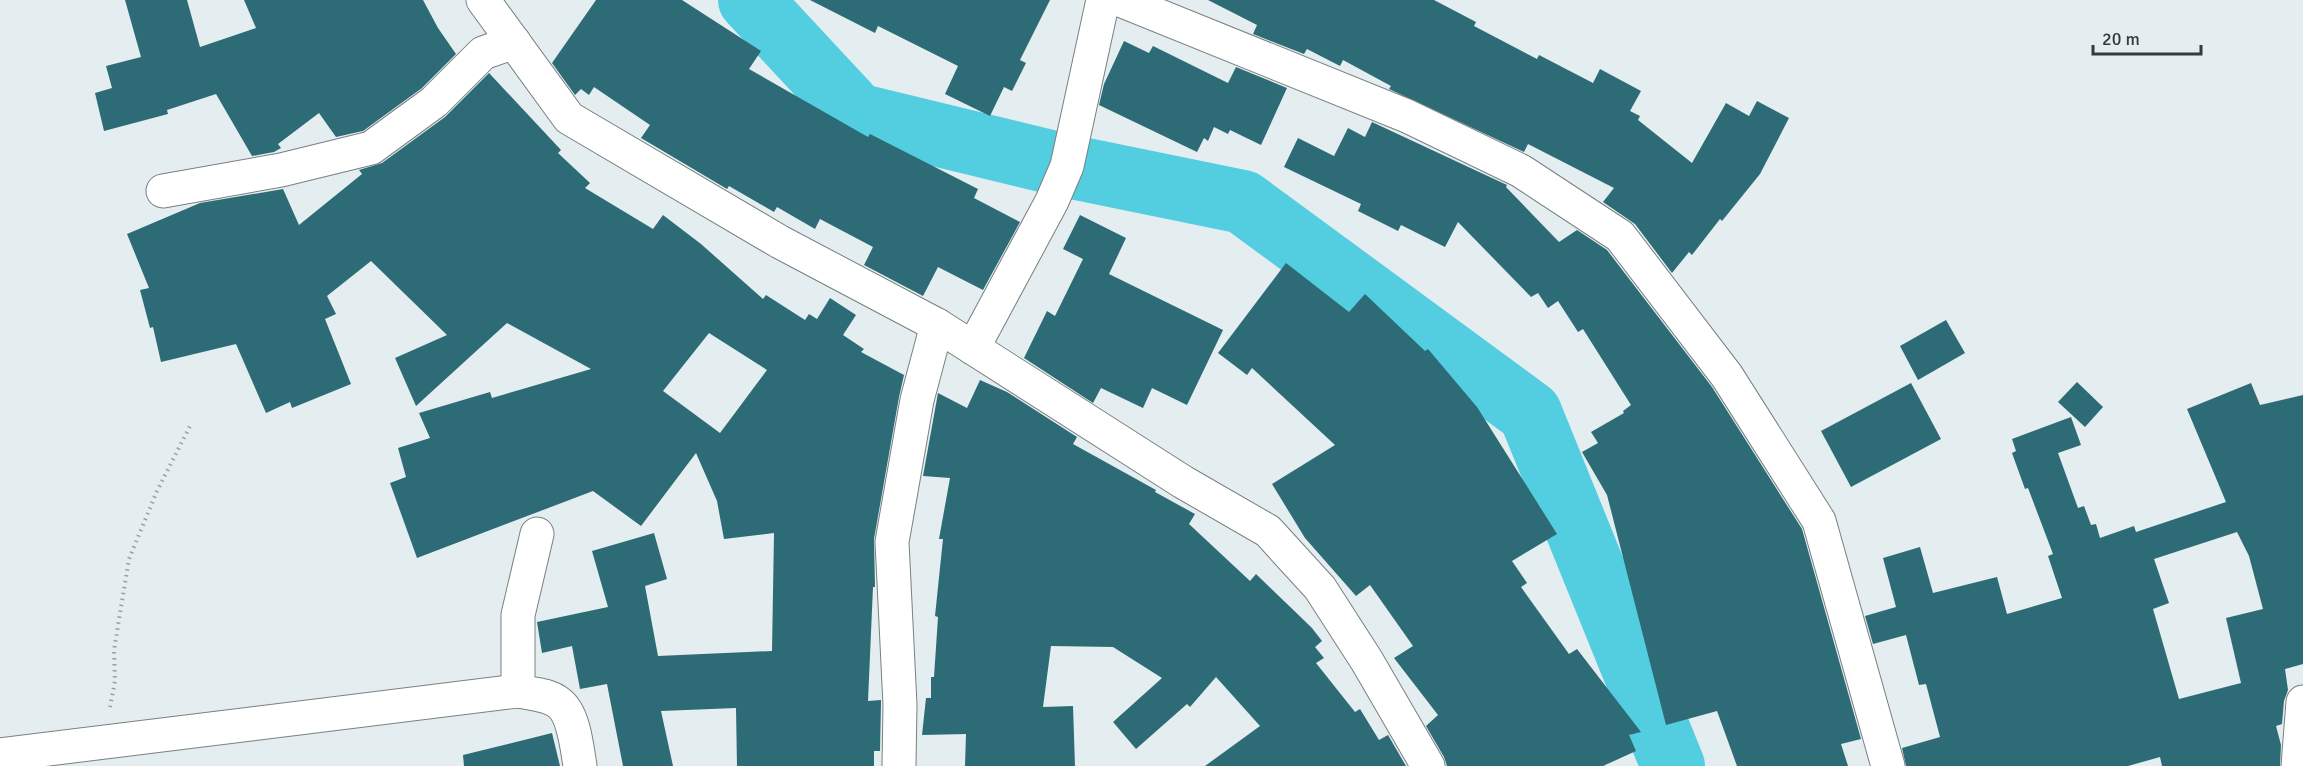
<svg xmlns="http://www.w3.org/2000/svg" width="2303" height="766" viewBox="0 0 2303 766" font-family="Signika,sans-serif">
	<rect width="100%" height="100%" fill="#e4edef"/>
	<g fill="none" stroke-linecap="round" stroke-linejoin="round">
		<!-- river -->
		<path stroke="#53cde0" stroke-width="64" d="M750,0L857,115L1067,166L1243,202L1530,413L1673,766"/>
	</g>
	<!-- building -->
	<g fill="#2d6c76" fill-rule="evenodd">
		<path d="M125,0H187L200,47L256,28L244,0H423L438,28L456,54L422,88L363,131L336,137L319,113L278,144L281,148L274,152L252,156L216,94L167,110L168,114L104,131L95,93L112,88L106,66L141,57Z"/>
		<path d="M596,0H682L761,51L749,69L868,137L870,134L978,189L974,198L1020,222L983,290L938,267L923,296L864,265L873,247L820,219L815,229L777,207L774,212L729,186L727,189L641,138L650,125L594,87L589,95L581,89L575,95L552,63Z"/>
		<path d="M810,0H1050L1020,60L1026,63L1012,91L1004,87L990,116L945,94L958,66L878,26L875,33Z"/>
		<path d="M1208,0H1434L1476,22L1474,26L1537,59L1539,55L1593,83L1600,69L1641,91L1630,111L1640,116L1638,120L1692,163L1726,103L1749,116L1757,101L1789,118L1760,174L1722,221L1720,219L1692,255L1689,252L1672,273L1635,224L1603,202L1614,188L1528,144L1524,152L1389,89L1391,86L1343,60L1340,66L1307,49L1304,54L1253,34L1257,25Z"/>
		<path d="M1124,41L1149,53L1153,46L1228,83L1236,67L1287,88L1261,145L1230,130L1228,134L1214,127L1208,141L1204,138L1197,152L1099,105L1104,84Z"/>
		<path d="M489,73L561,150L558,153L590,183L585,188L653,229L663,215L701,244L763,299L766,295L805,320L809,314L817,319L830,298L856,315L843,335L864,349L861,352L904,375L899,397L874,539L875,587H873L868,701L881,700V703L880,751H874V766H737L736,708L661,711L673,766H623L607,684L580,689L572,646L542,653L537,622L608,607L592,551L654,533L667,579L645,586L658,656L772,651L774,533L724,539L717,501L696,453L641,526L593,491L417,558L390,483L406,477L398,448L430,438L419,413L490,392L492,398L591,369L507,323L416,406L395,358L447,335L371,261L327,296L336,314L325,319L351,384L292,408L290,402L266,413L236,344L161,362L153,327L150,328L140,290L149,288L127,234L200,203L283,189L299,225L362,174L359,170L382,163L445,117ZM709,333L767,370L720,433L663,391Z"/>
		<path d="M1372,122L1507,185L1506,187L1559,242L1577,230L1607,250L1712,387L1802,529L1861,739L1841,744L1848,766H1737L1717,711L1666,725L1607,495L1582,452L1598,443L1591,432L1624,413L1623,411L1631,405L1583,329L1578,332L1558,301L1548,308L1538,293L1531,297L1458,222L1445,247L1401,225L1398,231L1358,211L1361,204L1284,167L1298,138L1334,156L1348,128L1365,137Z"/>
		<path d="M1080,215L1126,238L1109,274L1223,330L1187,405L1152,388L1143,408L1101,388L1093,403L1024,358L1047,311L1055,316L1083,259L1063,249Z"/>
		<path d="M1286,263L1349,312L1365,294L1425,351L1428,349L1477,407L1557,534L1512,561L1527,583L1521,587L1569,654L1577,649L1641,732L1629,735L1636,751L1603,766H1447L1444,757L1426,726L1438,715L1394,658L1413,646L1370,585L1356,596L1305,538L1272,484L1335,445L1252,368L1247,375L1218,353Z"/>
		<path d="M1946,320L1965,353L1918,380L1900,346Z"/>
		<path d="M980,380L1007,392L1077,437L1073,444L1156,490L1155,492L1195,514L1189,524L1250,581L1256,574L1312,628L1322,641L1315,647L1324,658L1316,663L1355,712L1360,709L1379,740L1388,735L1406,766H1205L1260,726L1216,677L1190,707L1187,704L1136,749L1113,722L1162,678L1113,647L1051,646L1043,707L1073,706L1075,766H965L966,734L922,735L926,698H931V677H934L938,617L935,616L943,539H939L950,478L923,476L938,393L967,408Z"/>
		<path d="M2077,382L2103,407L2085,427L2058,402Z"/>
		<path d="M1911,383L1941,439L1851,487L1821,431Z"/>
		<path d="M2251,383L2260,405L2303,395V664L2285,669L2288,690L2284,701L2282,724L2276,726L2281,745L2280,766H2162L2160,757L2128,766H1906L1902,748L1940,737L1926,684L1919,685L1906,635L1873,644L1865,616L1896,607L1883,558L1920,547L1933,593L1997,577L2007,614L2062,598L2048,556L2053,554L2028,488L2025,489L2012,453L2016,451L2012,439L2071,417L2081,445L2058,453L2078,508L2084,506L2091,525L2096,524L2100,538L2134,526L2136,532L2226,502L2187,409ZM2237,532L2249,556L2263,609L2226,618L2241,683L2179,699L2153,609L2169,603L2154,559Z"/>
		<path d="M552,733L560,766H464L463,755Z"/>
	</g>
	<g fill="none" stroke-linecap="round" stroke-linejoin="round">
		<defs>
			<g id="minor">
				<path d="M1120,0L1407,116L1521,171L1620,236L1727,376L1819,521L1888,766"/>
				<path d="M163,191L281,170L371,148L434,102L483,53L514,42"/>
				<path d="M937,325L1183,482L1268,531L1320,588L1367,661L1428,766"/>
				<path d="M973,348L1052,201L1067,166L1103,0"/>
				<path d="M518,691V615L537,534"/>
				<path d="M0,755L518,691C531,694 548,694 559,703C574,714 577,748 580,766"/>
				<path d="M2298,766L2303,702"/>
			</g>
			<path id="tertiary" d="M483,0L569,118L780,242L937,325L917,400L892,542L900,705L899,766"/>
		</defs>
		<!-- minor casing -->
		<use href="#minor" stroke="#788081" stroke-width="35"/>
		<!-- tertiary casing -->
		<use href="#tertiary" stroke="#788081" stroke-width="35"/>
		<!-- path -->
		<path stroke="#99a0a1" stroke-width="4" stroke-dasharray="1.5 4.5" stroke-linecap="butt" d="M110,707L115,681L114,650L129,559L157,491L191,424"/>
		<!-- minor -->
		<use href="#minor" stroke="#fff" stroke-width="33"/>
		<!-- tertiary -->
		<use href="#tertiary" stroke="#fff" stroke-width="33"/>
	</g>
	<!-- scale -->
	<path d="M2093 45v9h108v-9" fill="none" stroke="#363a3a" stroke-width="3"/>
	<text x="2102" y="45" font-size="18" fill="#363a3a" stroke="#e4edef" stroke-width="4.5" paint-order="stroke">20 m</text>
</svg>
